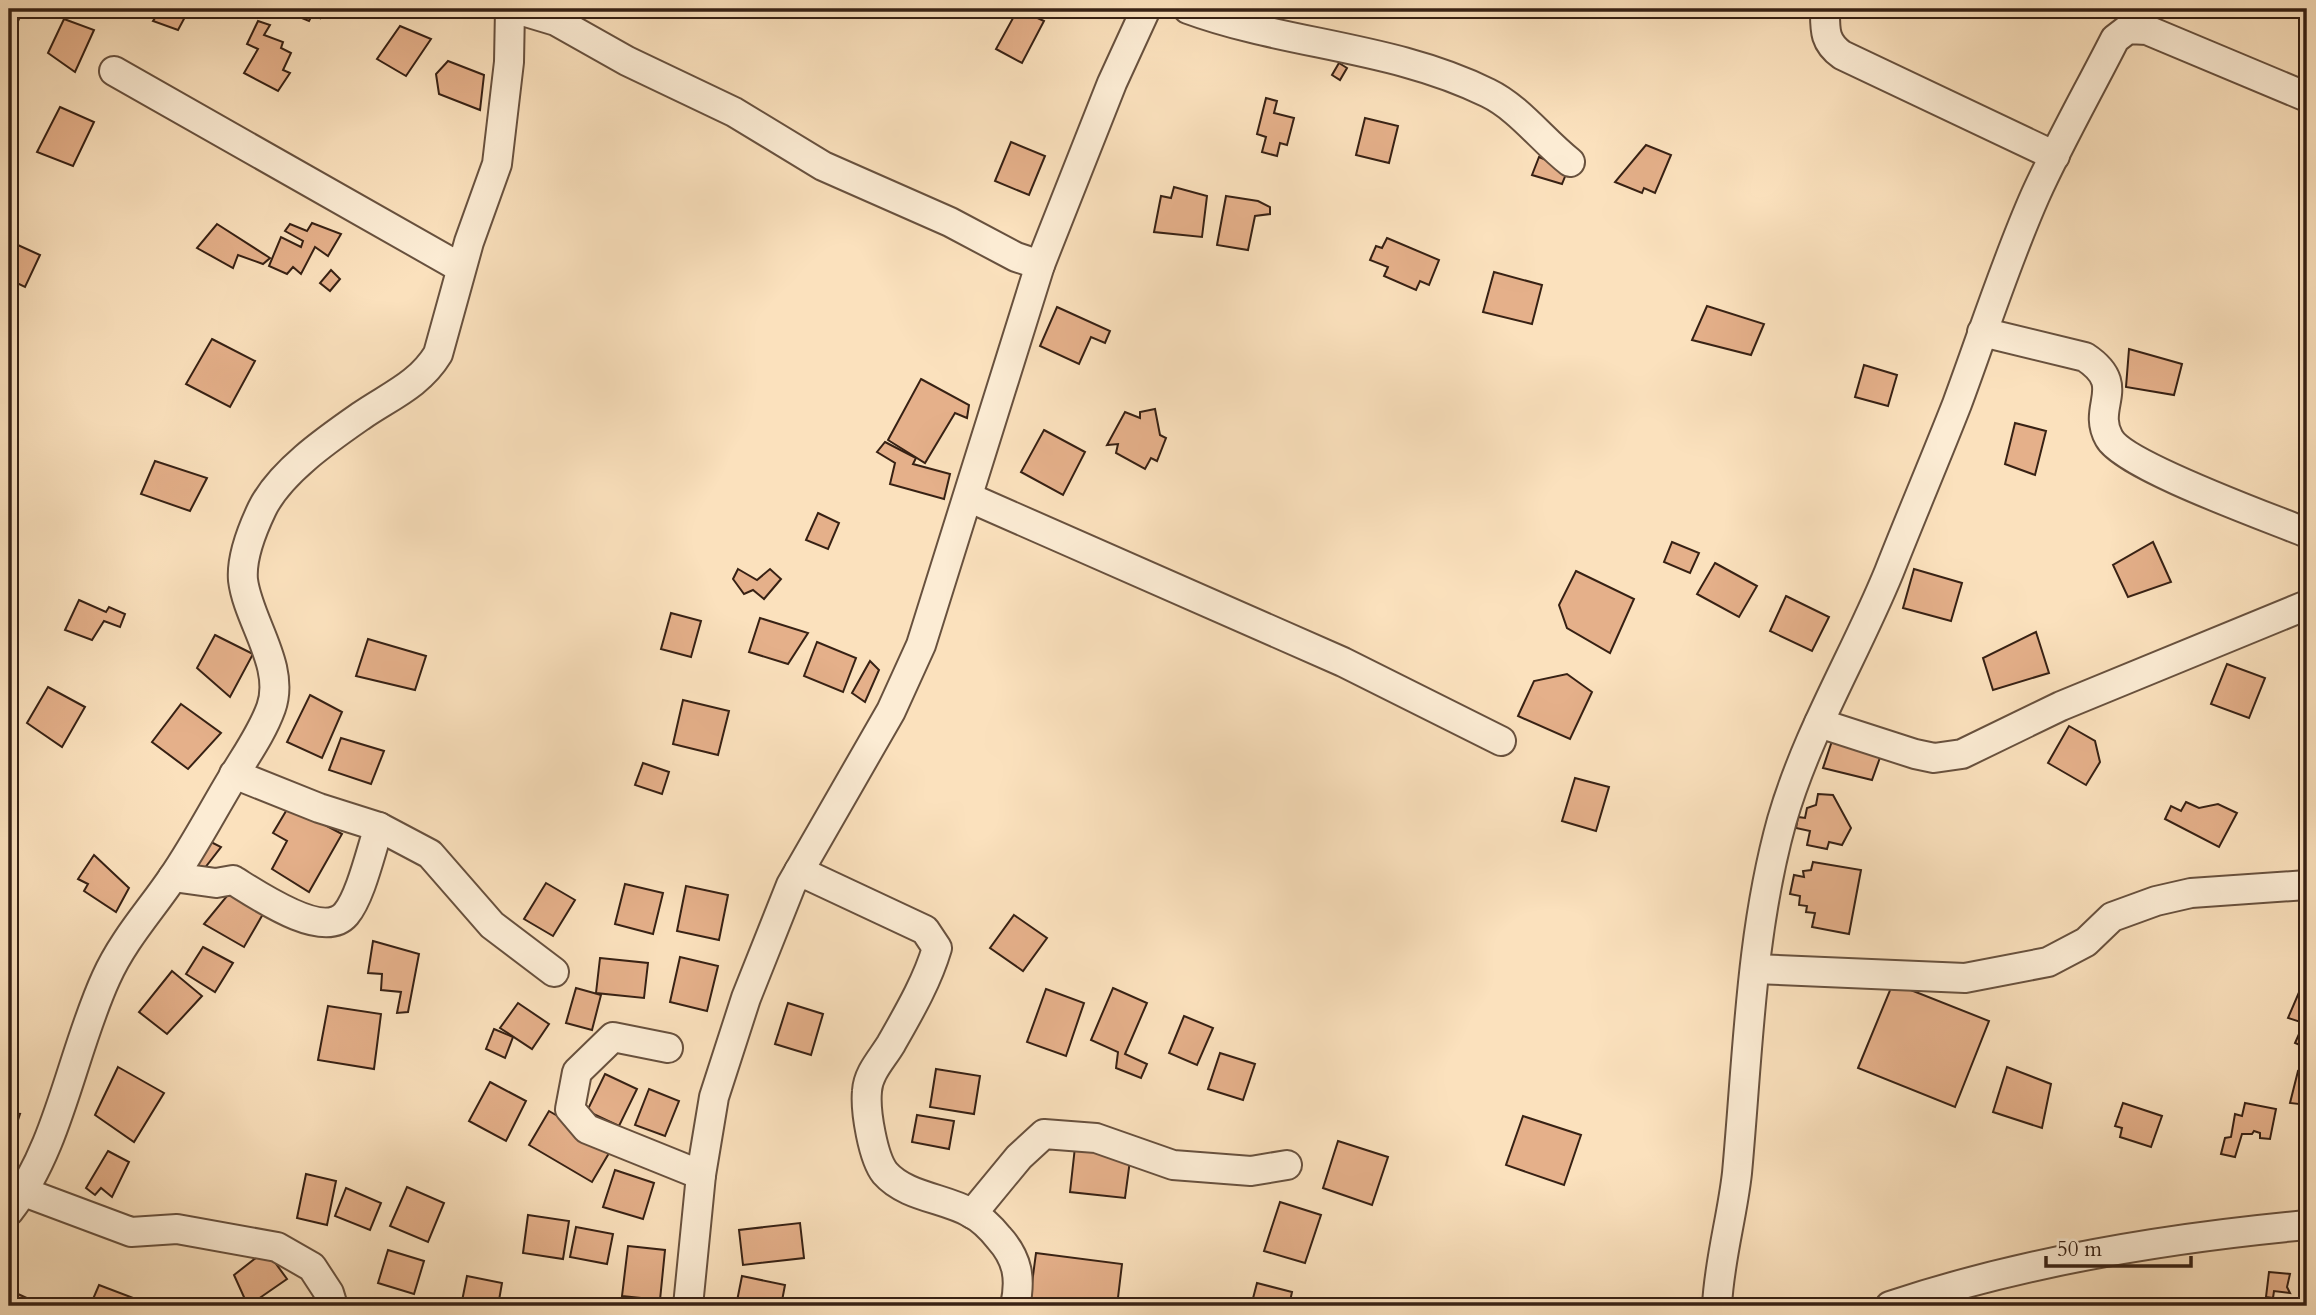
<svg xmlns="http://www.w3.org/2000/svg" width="2316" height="1315" viewBox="0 0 2316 1315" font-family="Cardo,serif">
	<rect width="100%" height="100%" fill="#fbe1bd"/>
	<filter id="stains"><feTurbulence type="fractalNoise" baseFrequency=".00286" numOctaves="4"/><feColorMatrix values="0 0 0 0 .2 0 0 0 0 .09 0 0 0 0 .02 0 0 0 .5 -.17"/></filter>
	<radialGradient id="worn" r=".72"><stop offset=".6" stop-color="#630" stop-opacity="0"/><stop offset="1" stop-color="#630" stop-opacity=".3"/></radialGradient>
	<!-- building -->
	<g fill="#e5b08a" stroke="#372114" stroke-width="2">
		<path d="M9,9H23L10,41L9,40Z"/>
		<path d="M140,9H179L177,13L185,17L178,30L153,21L155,18Z"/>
		<path d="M280,9H321L320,18L312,15L309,21Z"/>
		<path d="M1018,9L1044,21L1022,63L996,49Z"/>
		<path d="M64,19L94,30L75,72L48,53Z"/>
		<path d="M258,21L270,25L264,35L283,42L281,48L291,53L283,70L290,73L278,91L244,73L258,49L247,44Z"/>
		<path d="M400,26L431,39L406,76L377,59Z"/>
		<path d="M448,61L484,75L480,110L439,94L436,74Z"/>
		<path d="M1339,63L1347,68L1340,80L1332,75Z"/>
		<path d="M1266,98L1277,101L1274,113L1294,118L1287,145L1280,143L1277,156L1262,152L1266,137L1257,134Z"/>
		<path d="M60,107L94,122L73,166L37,152Z"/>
		<path d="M1365,118L1398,126L1389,163L1356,155Z"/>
		<path d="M1011,142L1045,156L1029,195L995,181Z"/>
		<path d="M1646,145L1671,155L1655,193L1644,188L1642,193L1615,182Z"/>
		<path d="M1539,157L1568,169L1562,184L1532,175Z"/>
		<path d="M1174,187L1207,196L1202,237L1154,232L1161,196L1171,198Z"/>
		<path d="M1226,196L1258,201L1270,207V214L1255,216L1248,250L1217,245Z"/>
		<path d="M312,223L341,234L328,256L315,247L301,274L293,267L287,274L269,266L281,237L301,247L303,241L285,231L290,224L307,231Z"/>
		<path d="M217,224L270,258L263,264L238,255L233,268L197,248Z"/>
		<path d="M1387,238L1439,260L1429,285L1420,281L1416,290L1384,276L1388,267L1370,260L1376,246L1382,248Z"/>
		<path d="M9,241L40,255L25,287L15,282L9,293Z"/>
		<path d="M331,270L340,279L330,291L320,283Z"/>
		<path d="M1494,272L1542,285L1532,324L1483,312Z"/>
		<path d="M1707,306L1764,324L1751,355L1692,340Z"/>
		<path d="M1057,307L1110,331L1105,343L1091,337L1079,364L1040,346Z"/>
		<path d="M212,339L255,361L230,407L186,384Z"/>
		<path d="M2129,349L2182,364L2174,395L2126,387Z"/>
		<path d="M1864,365L1897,375L1888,406L1855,397Z"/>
		<path d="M921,379L969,405L967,418L955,413L925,463L888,440Z"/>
		<path d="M1155,409L1160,435L1166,438L1157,461L1151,458L1145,469L1116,453L1118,444L1107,445L1125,412L1140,418V412Z"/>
		<path d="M2015,423L2046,431L2035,475L2005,464Z"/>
		<path d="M1044,430L1085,452L1063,495L1021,472Z"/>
		<path d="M885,442L916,458L913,464L950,474L944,499L890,484L895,463L877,452Z"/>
		<path d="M155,461L207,478L190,511L141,494Z"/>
		<path d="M818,513L839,523L828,549L806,540Z"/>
		<path d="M1672,542L1699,553L1690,573L1664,562Z"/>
		<path d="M2153,542L2171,582L2128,597L2113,565Z"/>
		<path d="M1715,563L1757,586L1739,617L1697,594Z"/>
		<path d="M738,569L757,580L770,569L781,579L764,599L753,590L744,594L733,579Z"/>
		<path d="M1914,569L1962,583L1951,621L1903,608Z"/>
		<path d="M1576,571L1634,599L1610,653L1567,628L1559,605Z"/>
		<path d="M1786,596L1829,617L1812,651L1770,631Z"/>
		<path d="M79,600L106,612L109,607L125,614L120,627L104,621L92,640L65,630Z"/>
		<path d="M671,613L701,621L691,657L661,649Z"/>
		<path d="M760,618L808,633L788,664L749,652Z"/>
		<path d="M2036,632L2049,673L1993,690L1983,658Z"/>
		<path d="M215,635L253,654L230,697L197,668Z"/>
		<path d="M368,639L426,656L415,690L356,676Z"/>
		<path d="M817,642L856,658L843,692L804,676Z"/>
		<path d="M870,661L879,670L865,702L852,693Z"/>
		<path d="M2227,664L2265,678L2249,718L2211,704Z"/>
		<path d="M1567,674L1592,692L1570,739L1518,716L1534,681Z"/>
		<path d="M48,687L85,707L62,747L27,723Z"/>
		<path d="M310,695L342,712L322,758L287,742Z"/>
		<path d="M683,700L729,711L718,755L673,744Z"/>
		<path d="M181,704L221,733L188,769L152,742Z"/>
		<path d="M2069,726L2095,741L2100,762L2086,785L2048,763Z"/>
		<path d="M341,738L384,751L371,784L329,770Z"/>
		<path d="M1833,738L1882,752L1872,780L1823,768Z"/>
		<path d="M643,763L669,772L662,794L635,785Z"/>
		<path d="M1575,778L1609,787L1596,831L1562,821Z"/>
		<path d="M1818,794L1833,795L1851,828L1842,845L1829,842L1827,849L1807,845L1810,831L1796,828L1798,817L1805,818L1807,808L1816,805Z"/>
		<path d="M2186,802L2199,808L2218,804L2237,813L2219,847L2165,819L2171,806L2181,811Z"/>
		<path d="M289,806L342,834L309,892L272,869L287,841L273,833Z"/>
		<path d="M207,840L221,847L204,869L191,863Z"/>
		<path d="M94,855L129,888L116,912L84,891L88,884L78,879Z"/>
		<path d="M1813,862L1861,870L1849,934L1812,927L1815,913L1806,912L1807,906L1799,905L1800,896L1790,894L1794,875L1804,877L1803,871L1811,870Z"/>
		<path d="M546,883L575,900L553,936L524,919Z"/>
		<path d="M625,884L663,893L653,934L615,924Z"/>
		<path d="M686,886L728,895L719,940L677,931Z"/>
		<path d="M231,891L263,914L244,947L204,924Z"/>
		<path d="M1014,915L1047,938L1023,971L990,948Z"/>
		<path d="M373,941L419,954L408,1012L397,1013L401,992L381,990L382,974L368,973Z"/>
		<path d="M203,947L233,963L215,992L186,974Z"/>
		<path d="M680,957L718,966L707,1011L670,1002Z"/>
		<path d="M600,958L648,963L644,998L596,993Z"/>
		<path d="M172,971L202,996L167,1034L139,1012Z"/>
		<path d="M2306,976H2307V1048L2295,1043L2304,1023L2288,1018Z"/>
		<path d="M1893,983L1989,1021L1955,1107L1858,1068Z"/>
		<path d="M576,988L601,995L592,1030L566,1023Z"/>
		<path d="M1113,988L1147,1003L1125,1054L1147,1064L1141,1078L1116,1068L1118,1052L1091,1040Z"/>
		<path d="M1046,989L1084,1003L1066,1056L1027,1042Z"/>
		<path d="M518,1003L549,1024L532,1049L500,1028Z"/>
		<path d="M788,1003L823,1014L811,1055L775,1044Z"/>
		<path d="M328,1006L381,1014L374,1069L318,1060Z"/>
		<path d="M1184,1016L1213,1028L1197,1065L1169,1053Z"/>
		<path d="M494,1029L513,1037L505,1058L486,1049Z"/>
		<path d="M1220,1053L1255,1064L1243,1100L1208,1089Z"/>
		<path d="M118,1067L164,1093L134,1142L95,1115Z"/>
		<path d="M2007,1067L2051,1084L2042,1128L1993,1112Z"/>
		<path d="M936,1069L980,1076L974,1114L930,1107Z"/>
		<path d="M2298,1071L2307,1074V1105L2290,1103Z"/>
		<path d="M605,1074L637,1089L619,1126L587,1111Z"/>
		<path d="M490,1082L526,1101L506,1141L469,1121Z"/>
		<path d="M649,1089L679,1101L665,1136L635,1125Z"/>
		<path d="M2123,1103L2162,1116L2151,1147L2120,1137L2122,1128L2115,1126Z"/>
		<path d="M2245,1103L2276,1109L2270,1139L2260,1138V1133L2254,1131L2252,1134H2242L2235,1157L2221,1154L2225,1138L2231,1137L2235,1114L2242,1116Z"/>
		<path d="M549,1111L612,1148L592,1182L529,1145Z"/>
		<path d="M9,1113L20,1114L9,1147Z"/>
		<path d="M917,1115L954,1121L949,1149L912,1142Z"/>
		<path d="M1523,1116L1581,1135L1564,1185L1506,1165Z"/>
		<path d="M1338,1141L1388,1157L1372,1205L1323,1188Z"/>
		<path d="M1075,1147L1131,1153L1125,1198L1070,1192Z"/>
		<path d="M108,1151L129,1162L112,1197L101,1188L95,1195L86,1188Z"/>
		<path d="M615,1170L654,1183L643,1219L603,1207Z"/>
		<path d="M306,1174L336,1181L327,1225L297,1218Z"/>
		<path d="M407,1187L444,1203L428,1242L390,1226Z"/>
		<path d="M346,1188L381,1203L370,1230L335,1216Z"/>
		<path d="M1280,1202L1321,1215L1305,1263L1264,1251Z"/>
		<path d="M528,1215L569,1221L563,1259L523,1253Z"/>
		<path d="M800,1223L804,1258L743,1265L739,1230Z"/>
		<path d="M576,1227L613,1234L607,1264L570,1257Z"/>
		<path d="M628,1246L665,1250L660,1300L622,1296Z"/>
		<path d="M266,1250L287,1279L248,1306L234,1275Z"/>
		<path d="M388,1250L424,1261L414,1294L378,1283Z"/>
		<path d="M1036,1253L1122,1264L1117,1306H1029Z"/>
		<path d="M2269,1272L2290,1274L2287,1287L2290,1293L2274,1291L2273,1298L2266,1297Z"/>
		<path d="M467,1276L502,1283L498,1306H461Z"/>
		<path d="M742,1276L785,1285L781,1306H736Z"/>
		<path d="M1257,1283L1292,1292L1289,1306H1251Z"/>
		<path d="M99,1285L136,1299L133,1306H90Z"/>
		<path d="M18,1294L44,1306H13Z"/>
		<path d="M2277,1298L2307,1302V1306H2276Z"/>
	</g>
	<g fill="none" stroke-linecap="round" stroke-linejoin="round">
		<defs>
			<g id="minor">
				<path d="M1188,9C1286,45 1393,46 1488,93C1519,108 1542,140 1570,162"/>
				<path d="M1825,9C1825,30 1824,42 1842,55L2055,156"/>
				<path d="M510,12H526L556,21L627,61L734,112L823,166L950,222L1016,257L1040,265"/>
				<path d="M114,71L461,268"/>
				<path d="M1982,332L2085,357C2129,386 2091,406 2109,438C2124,466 2271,518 2307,533"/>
				<path d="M968,497L1343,662L1501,741"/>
				<path d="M1819,723L1915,754L1934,758L1962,754L2061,706L2307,605"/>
				<path d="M234,774L319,808L379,827L430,854L492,925L554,972"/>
				<path d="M799,871L925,930L937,948C927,982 908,1014 891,1044C882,1059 868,1073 867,1091C865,1111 873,1158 885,1173C906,1197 945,1198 971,1213C982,1219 991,1228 999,1238C1018,1259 1021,1279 1015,1306"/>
				<path d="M173,877L216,883L233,880C256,894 323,941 346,914C361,896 371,850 379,827"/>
				<path d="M1755,969L1965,978L2048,962L2086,942L2112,917L2156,901L2191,893L2307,885"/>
				<path d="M668,1048L613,1037L577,1072L570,1109L587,1129L701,1175"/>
				<path d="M24,1192L131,1232L177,1229L277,1247L312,1267L329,1293L333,1306"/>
				<path d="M9,1211C59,1148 72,1052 106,978C123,940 150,911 173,877C195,845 213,810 233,777C246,755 262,733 271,708C286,666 248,621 243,580C241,557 252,530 262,509C280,472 328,439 361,416C390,396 419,385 438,354L469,242L497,164L509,62L510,9"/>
				<path d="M972,1214L1019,1157L1044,1134L1096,1138L1173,1165L1251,1171L1287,1165"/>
				<path d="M688,1306L701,1175L714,1097L746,998L791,885L891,711L921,645L1040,265L1112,83L1146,9"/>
				<path d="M1717,1306C1719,1261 1732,1218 1737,1173C1748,1055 1750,935 1782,820C1807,733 1855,655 1889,572C1911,516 1935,460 1957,404C1983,334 2005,264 2035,196C2059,143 2088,92 2115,39L2128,29L2147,30L2307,97"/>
				<path d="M1890,1306C2024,1261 2166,1238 2307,1225"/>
			</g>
		</defs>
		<!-- minor casing -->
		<use href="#minor" stroke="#68513e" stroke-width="32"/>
		<!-- minor -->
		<use href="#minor" stroke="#fcecd4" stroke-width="28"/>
	</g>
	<!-- margin -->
	<rect width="2316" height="1315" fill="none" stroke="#fbe1bd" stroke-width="35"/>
	<rect x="10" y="10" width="2295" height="1294" fill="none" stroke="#372114" stroke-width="3.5"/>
	<rect x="18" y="18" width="2281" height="1280" fill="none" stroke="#372114" stroke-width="2"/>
	<!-- scale -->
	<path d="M2046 1256v10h145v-10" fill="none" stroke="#372114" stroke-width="3.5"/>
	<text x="2057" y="1256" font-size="21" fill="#372114" stroke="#fcecd4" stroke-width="5" paint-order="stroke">50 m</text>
	<rect width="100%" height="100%" filter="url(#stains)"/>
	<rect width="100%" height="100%" fill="url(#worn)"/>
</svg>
